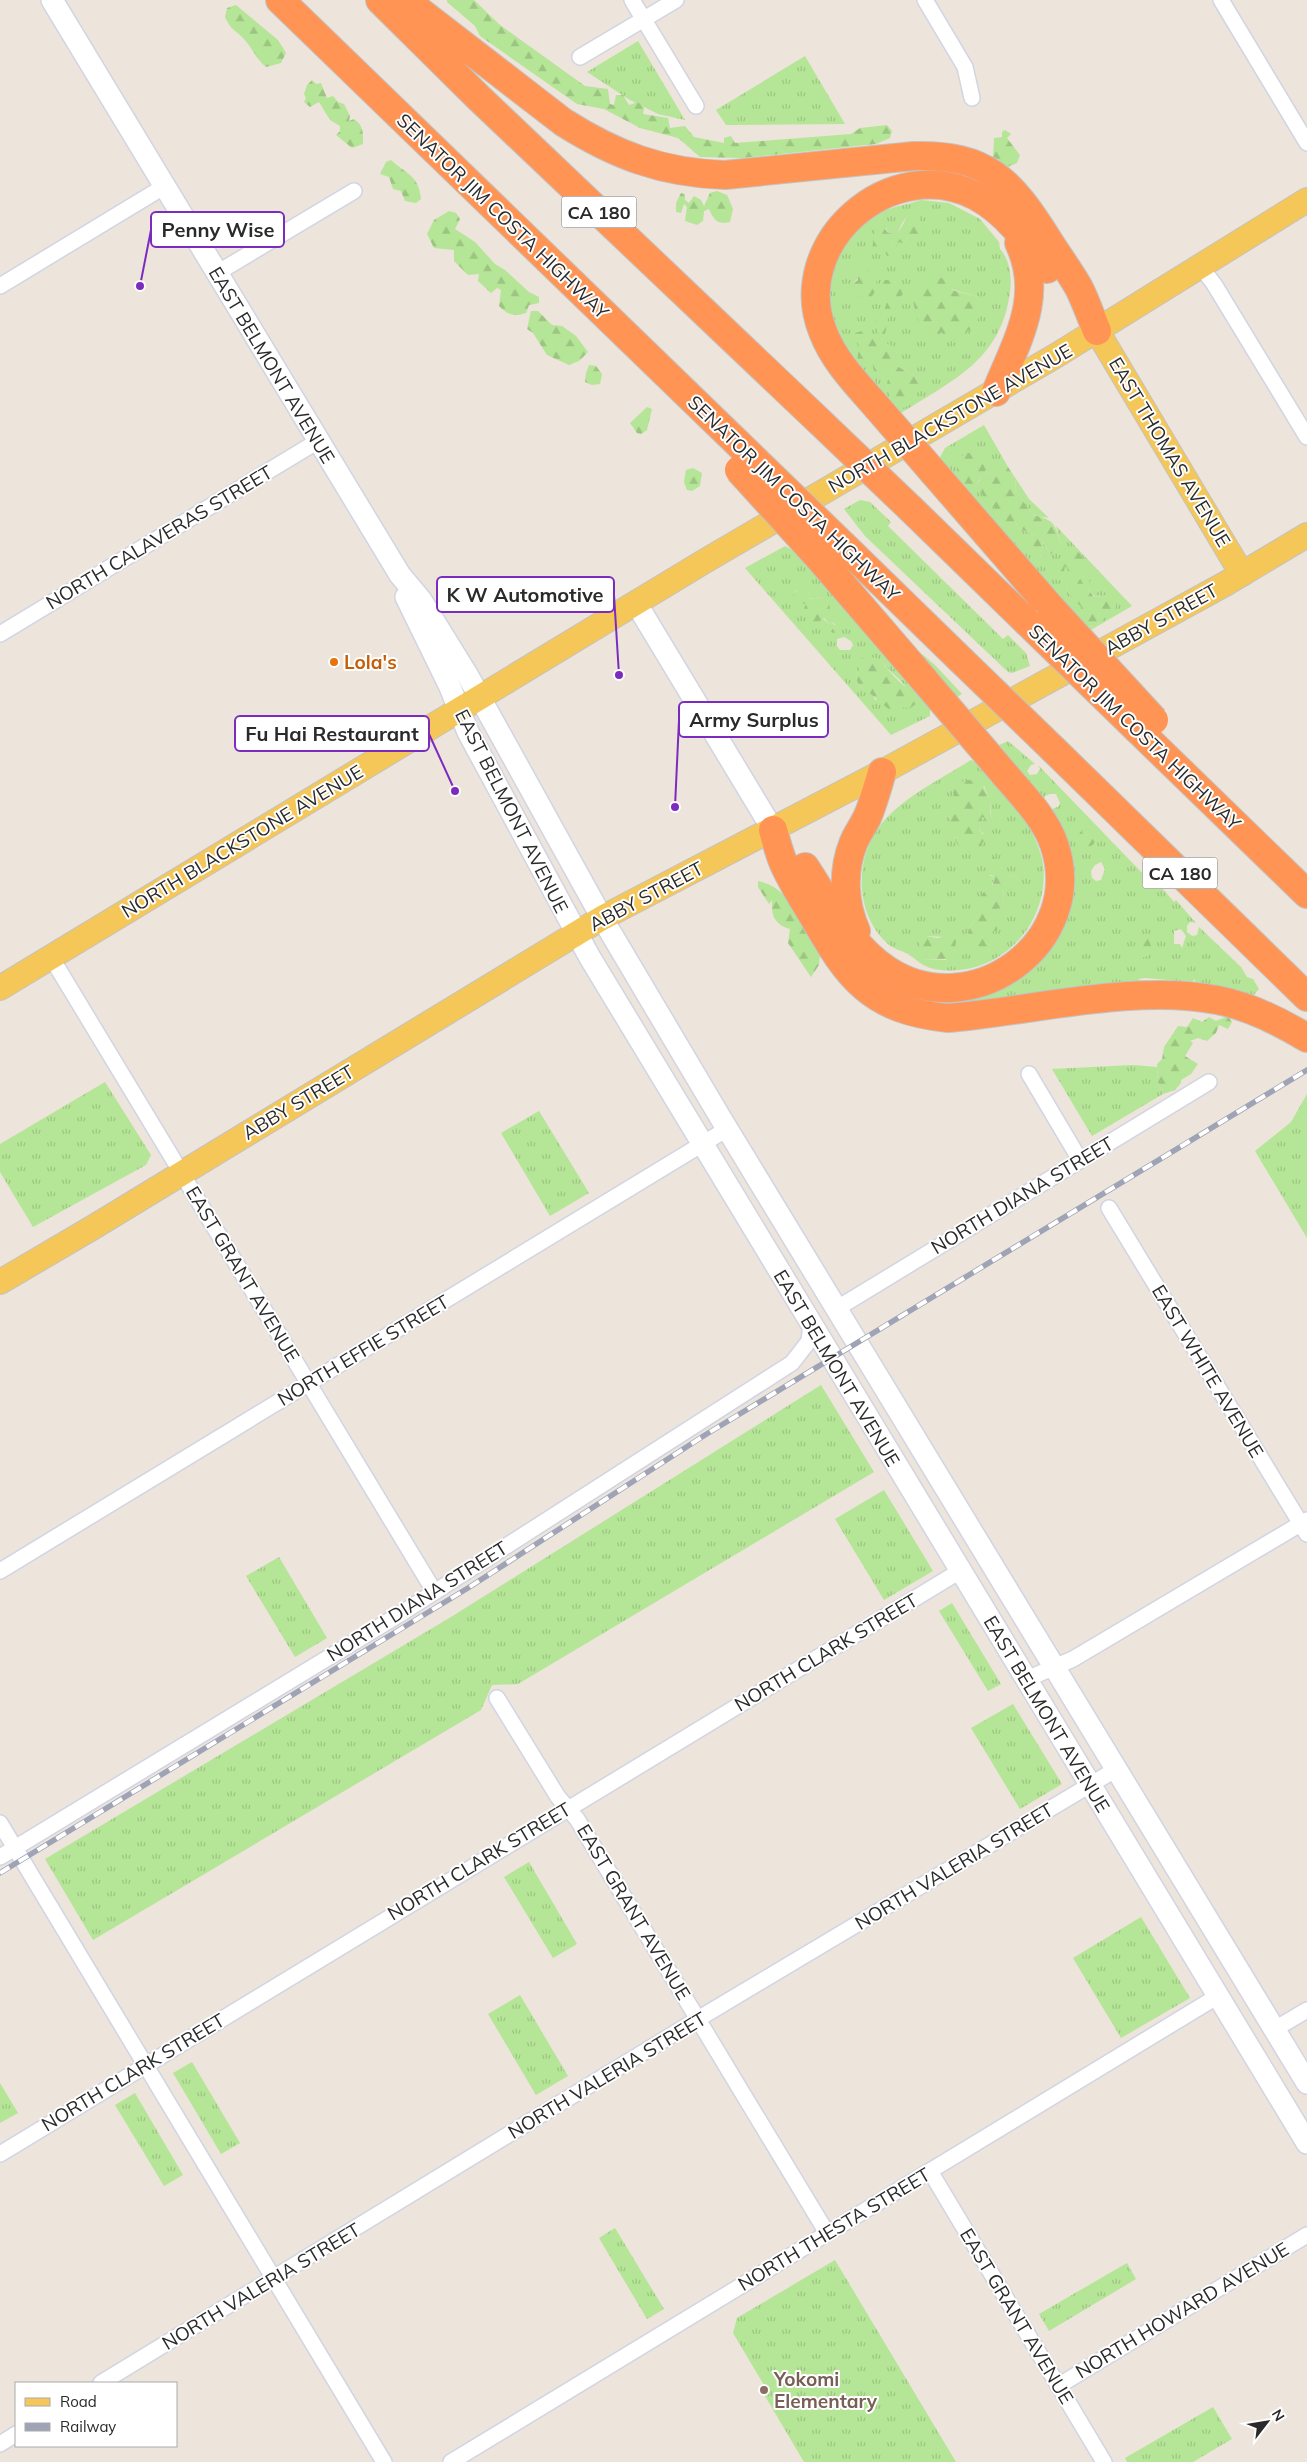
<svg xmlns="http://www.w3.org/2000/svg" width="1307" height="2462" viewBox="0 0 1307 2462" font-family="Mulish,sans-serif">
	<defs>
		<pattern id="grass-tufts" width="24" height="20" patternUnits="userSpaceOnUse" patternTransform="scale(1.25)"><rect width="24" height="20" fill="#b5e596"/><path d="M3 7l-1-3M5 7V3M7 7l1-3M15 17l-1-3M17 17v-4M19 17l1-3" fill="none" stroke="#9cc581"/></pattern>
		<pattern id="forest-firs" width="22" height="20" patternUnits="userSpaceOnUse" patternTransform="scale(1.25)"><rect width="22" height="20" fill="#b5e596"/><path d="M5 1l3.5 6h-7zM16 11l3.5 6h-7z" fill="#9cc581"/></pattern>
	</defs>
	<rect width="100%" height="100%" fill="#ede4db"/>
	<!-- grass -->
	<g fill="url(#grass-tufts)" fill-rule="evenodd">
		<path d="M638,41L685,120L658,114L630,100L587,72Z"/>
		<path d="M805,56L845,124L726,125L716,110Z"/>
		<path d="M921,200L949,203L980,219L999,242L1000,249C1010,260 1012,277 1010,292C1001,361 952,380 900,414L893,406L918,378L895,365L872,361L890,375L886,387L891,391L889,401C869,379 850,358 836,331C819,297 833,243 864,221C880,209 902,206 921,200ZM916,212L920,228L909,235L903,244L900,241L885,252H876C874,239 872,233 886,228L888,233H898C902,222 905,216 916,212ZM867,270C872,277 872,293 867,300L853,283ZM945,279L951,289L978,297L943,331Z"/>
		<path d="M984,425L1008,467L999,468L992,475L985,471L976,484L982,478L995,508L1014,520L1019,528L1035,536L1036,550L1040,558L1043,545L1040,539L1051,554L1061,545L1056,526L1132,606L1089,631L1085,627L1096,626L1102,620L1100,595L1095,597L1088,589L1067,587L1066,590L1082,607L1079,621L939,459L945,448Z"/>
		<path d="M1016,479L1029,499L1049,518L1033,515L1015,489Z"/>
		<path d="M860,500L870,502L891,522L888,526L1003,639L1008,635L1026,653L1030,666L1012,673L1008,672L865,536L844,509Z"/>
		<path d="M785,546L796,552L930,707V716L891,735L745,568ZM802,587H806L810,593L807,599L822,597L838,631L832,622L829,624L806,604L795,591L800,590ZM844,637L851,641L853,645L850,650H840L837,646V639ZM880,659C887,671 900,677 907,689L875,700L872,693L859,686L856,678L861,666Z"/>
		<path d="M922,654L935,665L962,694L954,699L919,655Z"/>
		<path d="M1008,741L1035,764L1031,765L1027,771L1030,775L1037,774L1040,769L1038,765L1147,878L1162,888L1174,902L1176,900L1196,923L1190,922L1187,926V932L1192,936L1197,935L1199,927L1241,967L1247,977L1253,979L1259,989L1252,997L1237,990L1231,992L1203,987L1202,983H1195V979L1192,982L1145,978L1138,979L1142,982L1141,983L1093,984L1082,988L974,1003L970,1001V994L1069,894L995,747ZM1050,794H1056L1060,803L1059,806L1051,810L1044,804L1045,796ZM1101,862L1105,869L1101,880L1096,881L1092,878L1091,871L1095,865ZM1181,929L1186,936L1182,948L1180,944H1174V931Z"/>
		<path d="M971,760C1000,774 1035,828 1042,859C1047,882 1041,908 1028,928C1007,959 972,976 934,969C923,967 916,959 908,954C901,950 893,949 888,944C854,914 854,857 882,823C905,796 941,779 971,760ZM984,786L989,798L991,799L992,793C991,804 989,811 993,821L982,817L979,830L984,834L954,839L957,800ZM1004,874L1019,879L1004,891L1002,906L997,909L989,933L988,949L990,952L986,957L984,950L968,931C978,914 990,897 994,877L989,875ZM925,936L946,937V960H921Z"/>
		<path d="M1133,1065L1157,1067L1158,1082L1163,1094L1092,1136L1052,1069Z"/>
		<path d="M105,1082L151,1155L146,1165L33,1227L0,1172V1144Z"/>
		<path d="M1307,1094V1238L1255,1151L1291,1122Z"/>
		<path d="M539,1111L589,1193L550,1216L501,1133Z"/>
		<path d="M821,1385L874,1472L518,1684L492,1685L481,1710L93,1940L45,1859L451,1617Z"/>
		<path d="M884,1490L933,1571L884,1600L835,1519Z"/>
		<path d="M279,1557L327,1638L295,1657L246,1576Z"/>
		<path d="M952,1603L1001,1684L988,1691L939,1611Z"/>
		<path d="M1013,1704L1062,1784L1020,1809L971,1728Z"/>
		<path d="M529,1862L577,1944L553,1958L504,1877Z"/>
		<path d="M1141,1917L1190,1998L1121,2038L1073,1958Z"/>
		<path d="M520,1995L568,2076L536,2095L488,2014Z"/>
		<path d="M192,2062L240,2143L221,2154L173,2073Z"/>
		<path d="M0,2083L18,2113L0,2123Z"/>
		<path d="M135,2093L183,2175L164,2186L115,2105Z"/>
		<path d="M615,2228L664,2309L647,2319L599,2238Z"/>
		<path d="M835,2260L956,2462H804L762,2391L764,2385L733,2333L737,2318Z"/>
		<path d="M1127,2263L1136,2279L1049,2331L1039,2314Z"/>
		<path d="M1213,2407L1232,2439L1193,2462H1127L1125,2458Z"/>
	</g>
	<!-- forest -->
	<g fill="url(#forest-firs)">
		<path d="M447,0H474L500,25L585,86L608,89L610,104L614,105L616,95H623L629,105L638,102L644,108L643,114L668,118L670,128L685,126L694,137L724,143V138L731,136L735,143L851,134L860,128L887,125L892,131L890,138L876,144L743,158L700,157L678,138L640,128L604,109L577,104L480,36L475,26L447,2Z"/>
		<path d="M236,5L278,40L286,53L281,63L266,67C256,59 252,47 243,38C233,28 232,31 225,17L227,8Z"/>
		<path d="M312,80L316,84L321,83L327,98L333,96L338,102L344,104L350,116L349,121L354,119C364,126 363,133 363,144L352,148L336,135L340,131V126L330,120L319,102L310,107L304,102L306,98L304,94L307,85Z"/>
		<path d="M1005,130L1011,134L1007,138L1020,155L1017,163L1005,168L993,158L994,138L1002,137V132Z"/>
		<path d="M391,160C406,174 419,175 421,199L416,203L405,201L401,191L393,189L389,177L380,174L386,162Z"/>
		<path d="M717,191L727,195L733,209L730,222C717,225 714,220 709,209L704,211L703,221L697,225L685,221L687,207L684,204L681,213L676,212V203L681,193L685,194V200L689,203L694,196L701,200L704,206L710,193Z"/>
		<path d="M449,211L456,213L460,219L455,229L475,242L495,264L505,270L529,292L539,297V303L529,305L526,313C514,317 508,315 499,306L501,290L497,288L491,293L478,281L479,274L468,275L454,261V250L434,248L427,234L434,220Z"/>
		<path d="M916,212L922,224L920,229L924,237L919,240L909,235L903,244L900,242L896,244L898,250L894,255L887,256L885,252H876L872,249L876,226L881,223L888,233H898L908,215Z"/>
		<path d="M861,261L867,264L869,273L877,278L875,292L866,304L862,301L863,297L854,295L851,288L853,283L858,280L855,269L856,264Z"/>
		<path d="M934,276L945,279L952,290L978,297L983,308L974,327L953,341L943,338L942,332L935,337C918,332 917,316 913,301L923,282Z"/>
		<path d="M885,280H891L892,287L897,286L902,290L903,294L899,298H889L886,295L887,293L881,292L880,289Z"/>
		<path d="M890,300L895,308L889,312L885,334L881,336L877,331L879,329L876,322L878,312L884,311L887,302Z"/>
		<path d="M531,311H538L552,325L562,326L576,336L588,352L579,361L569,365L547,355L533,333L527,329Z"/>
		<path d="M862,331L896,348L898,358L895,365L918,378L920,384C914,396 913,407 899,409L889,401L891,391L886,387L889,376L881,378L874,371L872,361L867,366L857,361L859,347L855,333Z"/>
		<path d="M589,365L596,366L602,374L600,384L592,385L585,382L586,373Z"/>
		<path d="M647,407L652,409L647,430L641,434L637,433L630,423Z"/>
		<path d="M966,453L984,454L989,462L985,471L992,475L999,467H1008L1016,479L1015,489L1033,515C1055,520 1055,524 1061,545L1057,551L1051,554L1041,540L1043,545L1040,558H1035L1032,553L1036,550L1032,542L1035,536L1019,528L1014,520L1012,528H1005L996,516L995,508L985,503L981,490L982,478L971,487L963,486L957,479V460Z"/>
		<path d="M693,468L702,473L700,486L692,491L687,490L684,482L686,470Z"/>
		<path d="M1068,548H1073L1082,555L1084,563L1079,571L1071,572L1065,566L1063,576L1059,581L1054,579L1052,573L1055,568L1061,569L1064,562L1063,556Z"/>
		<path d="M1085,578L1090,581L1088,589L1094,597L1110,594L1116,600V607L1096,626L1085,627L1079,621L1081,607L1066,590L1067,587H1075L1080,579Z"/>
		<path d="M802,587H806L810,592L808,599L822,597L829,602L830,611L836,616L838,631L834,633L831,632L835,624L832,622L829,624L824,618L816,624L809,621L803,611L806,604L797,602L793,594Z"/>
		<path d="M866,656L880,659C884,666 904,689 912,690L917,703L909,709L905,707L894,713C881,704 872,693 859,686L856,678L861,666V659Z"/>
		<path d="M967,780L981,782L989,798H991L992,793L998,796L997,800L991,801L990,812L993,821L990,825H986L985,818L982,817L979,830L986,838L976,852L971,853C959,847 954,844 953,829L950,826V813C959,804 956,802 953,792L957,783Z"/>
		<circle cx="1087" cy="838" r="9"/>
		<path d="M994,857L1003,866L1004,874L1019,879V884L1014,891L1008,889L1004,891L1002,907L997,909L1001,920L997,930L989,933L993,941L988,949L990,952L988,956L985,957L984,950L979,953L972,950L968,931L980,911C977,900 983,890 993,884L994,877L986,870L988,859Z"/>
		<path d="M758,881C795,888 800,929 820,955L819,965L811,977L788,943L790,929C774,925 771,914 772,900L769,904L758,887Z"/>
		<path d="M950,935L956,940L955,950L950,959L921,960L918,955L920,941L925,936L938,938Z"/>
		<path d="M1143,935C1152,940 1152,945 1149,955L1140,959L1134,947L1137,941L1135,938Z"/>
		<path d="M1228,1016L1232,1022L1228,1029L1219,1025L1216,1033L1207,1041L1198,1038L1190,1041L1193,1043L1185,1056L1198,1064L1191,1074L1181,1080V1083L1175,1090L1163,1094L1158,1082L1157,1064L1162,1059L1164,1047L1178,1026L1187,1027L1193,1018L1202,1022L1209,1017L1216,1021Z"/>
	</g>
	<g fill="none" stroke-linecap="round" stroke-linejoin="round">
		<defs>
			<g id="street">
				<path d="M632,0L696,106"/>
				<path d="M925,0L965,67L972,98"/>
				<path d="M1221,0L1307,143"/>
				<path d="M580,57L676,0"/>
				<path d="M1200,266L1214,284L1307,437"/>
				<path d="M217,273L354,191"/>
				<path d="M0,286L165,186"/>
				<path d="M0,634L318,441"/>
				<path d="M51,957L434,1591"/>
				<path d="M1029,1074L1080,1160"/>
				<path d="M1109,1208L1307,1534"/>
				<path d="M836,1309L1209,1082"/>
				<path d="M0,1571L727,1129"/>
				<path d="M1027,1679L1073,1659L1307,1520"/>
				<path d="M497,1698L558,1797L577,1819L827,2233"/>
				<path d="M0,1823L384,2462"/>
				<path d="M0,1857L405,1611L792,1363L809,1341L811,1323"/>
				<path d="M1275,2029L1307,2010"/>
				<path d="M0,2154L960,1571"/>
				<path d="M930,2171L1104,2462"/>
				<path d="M101,2383L698,2019L1115,1770"/>
				<path d="M1058,2386L1307,2235"/>
				<path d="M0,2444L16,2434"/>
				<path d="M451,2462L1218,1996"/>
			</g>
			<g id="secondary">
				<path d="M52,0L400,575L421,600L468,676L602,918L720,1117L1307,2083"/>
				<path d="M406,597L450,687L468,732L589,956L1307,2143"/>
				<path d="M636,603L773,830"/>
			</g>
			<g id="primary">
				<path d="M1097,331L1242,574"/>
				<path d="M0,988L705,561L1057,355L1307,200"/>
				<path d="M0,1282L92,1228L602,918L882,772L1225,584L1307,535"/>
			</g>
			<g id="highway">
				<path d="M280,0L755,460"/>
				<path d="M380,0L479,98L820,422"/>
				<path d="M405,0L563,122C615,155 662,173 725,175L914,156C987,154 1011,181 1048,240C1058,256 1070,272 1079,288C1086,302 1091,317 1097,331"/>
				<path d="M996,392C1016,342 1045,297 1019,243"/>
				<path d="M876,406C856,383 834,361 823,332C787,243 891,152 976,196C1006,212 1027,241 1047,269"/>
				<path d="M934,473L1051,608"/>
				<path d="M911,509L1026,621"/>
				<path d="M845,547L961,660"/>
				<path d="M821,560L925,681"/>
				<path d="M1137,729L1307,894"/>
				<path d="M1053,749L1307,997"/>
				<path d="M773,830C776,841 779,852 783,862C791,881 803,899 813,916C849,979 871,1010 948,1018C1031,1011 1135,984 1217,1000C1249,1006 1279,1021 1307,1038"/>
				<path d="M805,867C829,903 849,945 887,970C972,1026 1088,942 1054,844C1045,818 1023,796 1006,776"/>
				<path d="M856,931C844,904 842,872 853,844C857,833 865,824 869,813C874,800 878,786 882,772"/>
			</g>
		</defs>
		<!-- street casing -->
		<use href="#street" stroke="#d1d5e3" stroke-width="18"/>
		<!-- secondary casing -->
		<use href="#secondary" stroke="#d1d5e3" stroke-width="24"/>
		<!-- primary casing -->
		<use href="#primary" stroke="#c3c3c3" stroke-width="26"/>
		<!-- highway casing -->
		<use href="#highway" stroke="#c3c3c3" stroke-width="30"/>
		<!-- street -->
		<use href="#street" stroke="#fff" stroke-width="15"/>
		<!-- secondary -->
		<use href="#secondary" stroke="#fff" stroke-width="21"/>
		<!-- primary -->
		<use href="#primary" stroke="#f5c758" stroke-width="24"/>
		<!-- highway -->
		<use href="#highway" stroke="#ff9454" stroke-width="28"/>
		<defs>
			<path id="rail" d="M0,1873L468,1588L705,1435L1307,1070"/>
		</defs>
		<!-- rail casing -->
		<use href="#rail" stroke="#9ea3b5" stroke-width="5.5"/>
		<!-- rail -->
		<use href="#rail" stroke="#fff" stroke-width="4" stroke-dasharray="11" stroke-linecap="butt"/>
		<defs>
			<g id="highway-bridge">
				<path d="M876,406L934,473"/>
				<path d="M820,422L911,509"/>
				<path d="M755,460L845,547"/>
				<path d="M739,470L821,560"/>
				<path d="M1051,608L1154,720"/>
				<path d="M1026,621L1137,729"/>
				<path d="M961,660L1053,749"/>
				<path d="M925,681L1006,776"/>
			</g>
		</defs>
		<!-- highway-bridge casing -->
		<use href="#highway-bridge" stroke="#c3c3c3" stroke-width="30" stroke-linecap="butt"/>
		<!-- highway-bridge -->
		<use href="#highway-bridge" stroke="#ff9454" stroke-width="28"/>
	</g>
	<!-- markers -->
	<circle fill="#e8710a" stroke="#fff" stroke-width="2" cx="334" cy="662" r="5"/>
	<circle fill="#8d6e63" stroke="#fff" stroke-width="2" cx="764" cy="2390" r="5"/>
	<g text-anchor="middle" dominant-baseline="central" stroke-width="4" stroke-linejoin="round" paint-order="stroke">
		<!-- shield labels -->
		<g fill="#fff" stroke="#6a6a6a" stroke-width="1">
			<rect x="561.5" y="196.5" width="75" height="31" rx="4"/>
			<rect x="1142.5" y="857.5" width="75" height="31" rx="4"/>
		</g>
		<g font-size="18" font-weight="bold" fill="#2a2a2a">
			<text x="599" y="212">CA 180</text>
			<text x="1180" y="873">CA 180</text>
		</g>
		<!-- street labels -->
		<g font-size="19" fill="#2a2a2a" stroke="#fff">
			<text transform="translate(503 216) rotate(44)">SENATOR JIM COSTA HIGHWAY</text>
			<text transform="translate(272 365) rotate(59)">EAST BELMONT AVENUE</text>
			<text transform="translate(950 418) rotate(-30)">NORTH BLACKSTONE AVENUE</text>
			<text transform="translate(1170 452) rotate(59)">EAST THOMAS AVENUE</text>
			<text transform="translate(794 498) rotate(44)">SENATOR JIM COSTA HIGHWAY</text>
			<text transform="translate(159 537) rotate(-31)">NORTH CALAVERAS STREET</text>
			<text transform="translate(1161 619) rotate(-29)">ABBY STREET</text>
			<text transform="translate(1135 727) rotate(44)">SENATOR JIM COSTA HIGHWAY</text>
			<text transform="translate(512 811) rotate(63)">EAST BELMONT AVENUE</text>
			<text transform="translate(242 841) rotate(-31)">NORTH BLACKSTONE AVENUE</text>
			<text transform="translate(646 896) rotate(-28)">ABBY STREET</text>
			<text transform="translate(298 1102) rotate(-31)">ABBY STREET</text>
			<text transform="translate(1022 1195) rotate(-31)">NORTH DIANA STREET</text>
			<text transform="translate(243 1274) rotate(59)">EAST GRANT AVENUE</text>
			<text transform="translate(363 1350) rotate(-31)">NORTH EFFIE STREET</text>
			<text transform="translate(837 1368) rotate(59)">EAST BELMONT AVENUE</text>
			<text transform="translate(1208 1371) rotate(59)">EAST WHITE AVENUE</text>
			<text transform="translate(417 1601) rotate(-32)">NORTH DIANA STREET</text>
			<text transform="translate(826 1652) rotate(-31)">NORTH CLARK STREET</text>
			<text transform="translate(1047 1714) rotate(59)">EAST BELMONT AVENUE</text>
			<text transform="translate(479 1861) rotate(-31)">NORTH CLARK STREET</text>
			<text transform="translate(954 1866) rotate(-31)">NORTH VALERIA STREET</text>
			<text transform="translate(634 1912) rotate(59)">EAST GRANT AVENUE</text>
			<text transform="translate(133 2072) rotate(-31)">NORTH CLARK STREET</text>
			<text transform="translate(607 2075) rotate(-31)">NORTH VALERIA STREET</text>
			<text transform="translate(834 2229) rotate(-31)">NORTH THESTA STREET</text>
			<text transform="translate(261 2286) rotate(-31)">NORTH VALERIA STREET</text>
			<text transform="translate(1182 2310) rotate(-31)">NORTH HOWARD AVENUE</text>
			<text transform="translate(1017 2316) rotate(59)">EAST GRANT AVENUE</text>
		</g>
		<!-- food labels -->
		<g font-size="19" font-weight="bold" fill="#c56008" stroke="#fff" text-anchor="start">
			<text x="344" y="662">Lola's</text>
		</g>
		<!-- education labels -->
		<g font-size="19" font-weight="bold" fill="#785e54" stroke="#fff" text-anchor="start">
			<text x="774" y="2379">Yokomi<tspan x="774" dy="22">Elementary</tspan></text>
		</g>
	</g>
	<!-- callouts -->
	<path fill="none" stroke="#7b2cbf" stroke-width="2" d="M140 286L151 230M619 675L614 595M675 807L679 720M455 791L429 734"/>
	<g fill="#7b2cbf" stroke="#fff" stroke-width="2">
		<circle cx="140" cy="286" r="5"/>
		<circle cx="619" cy="675" r="5"/>
		<circle cx="675" cy="807" r="5"/>
		<circle cx="455" cy="791" r="5"/>
	</g>
	<g fill="#fff" stroke="#7b2cbf" stroke-width="2">
		<rect x="151" y="212" width="133" height="35" rx="5"/>
		<rect x="437" y="577" width="177" height="35" rx="5"/>
		<rect x="679" y="702" width="149" height="35" rx="5"/>
		<rect x="235" y="716" width="194" height="35" rx="5"/>
	</g>
	<g font-size="20" text-anchor="middle" font-weight="bold" fill="#2a2a2a">
		<text x="218" y="237">Penny Wise</text>
		<text x="525" y="602">K W Automotive</text>
		<text x="754" y="727">Army Surplus</text>
		<text x="332" y="741">Fu Hai Restaurant</text>
	</g>
	<!-- legend -->
	<rect x="15" y="2382" width="162" height="65" fill="#ffffff" stroke="#aaaaaa"/>
	<rect x="25" y="2398" width="25" height="8" fill="#f5c758" stroke="#aaaaaa"/>
	<text x="60" y="2407" font-size="15" fill="#2a2a2a">Road</text>
	<rect x="25" y="2423" width="25" height="8" fill="#9ea3b5" stroke="#aaaaaa"/>
	<text x="60" y="2432" font-size="15" fill="#2a2a2a">Railway</text>
	<!-- north arrow -->
	<g transform="translate(1267 2422) rotate(59)" stroke="#ffffff" stroke-width="4" paint-order="stroke">
	<path d="M0-4L9 19L0 12L-9 19Z" fill="#2a2a2a"/>
	<text y="-8" font-size="14" font-weight="bold" text-anchor="middle" fill="#2a2a2a">N</text>
	</g>
</svg>
